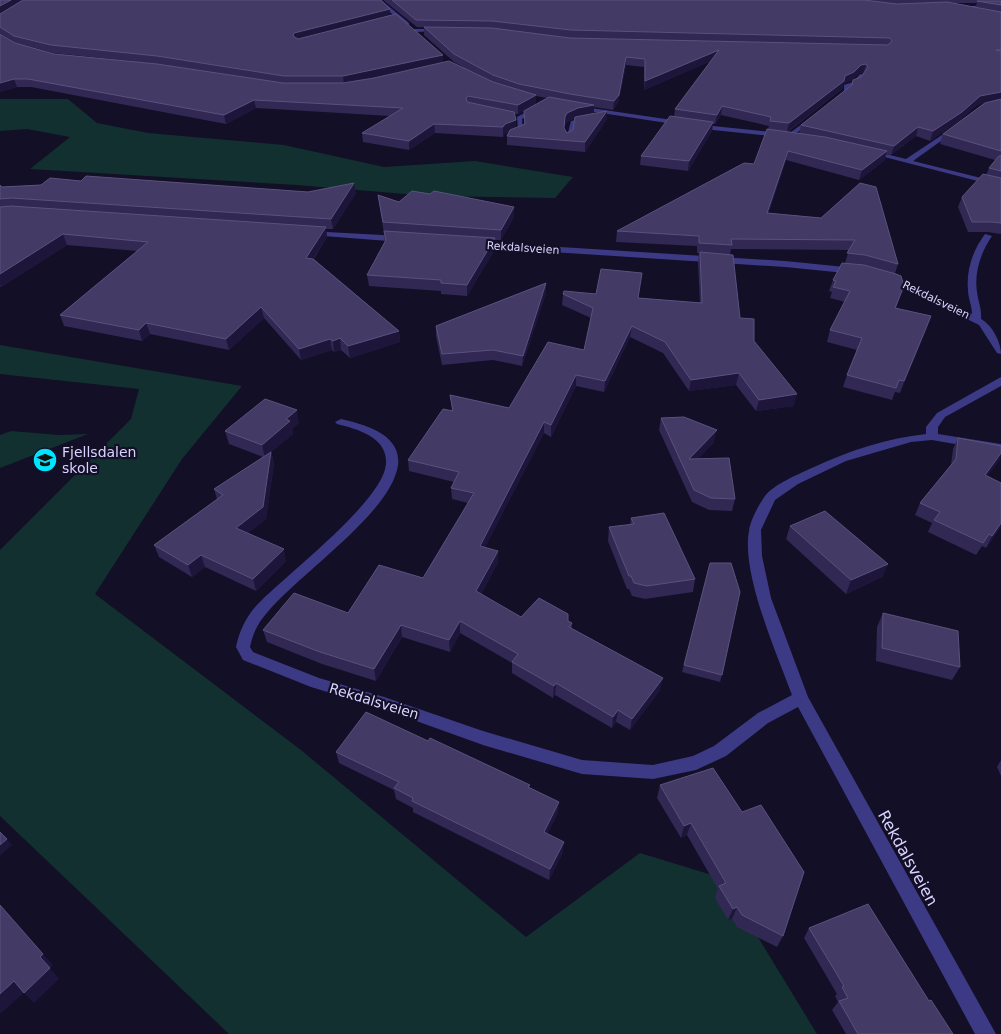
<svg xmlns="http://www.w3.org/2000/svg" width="1001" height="1034" viewBox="0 0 1001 1034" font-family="'DejaVu Sans',sans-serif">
  <rect width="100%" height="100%" fill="#130f26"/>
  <g fill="#12302f">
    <path d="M0 99H68L97 123 148 133 284 145 384 167 475 161 573 177 555 198 429 196 297 185 30 169 70 137 27 129 0 131Z"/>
    <path d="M0 345 242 386 182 459 95 594 301 750 526 937 640 853 722 878 817 1034H229L0 816V550L131 419 139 389 0 374Z"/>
    <path d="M11 431 59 435 88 434 0 468V435Z"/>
  </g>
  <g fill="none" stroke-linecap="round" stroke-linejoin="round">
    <g fill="#3d3a85" fill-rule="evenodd">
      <path d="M376 0H381L409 23V25H405Z"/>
      <path d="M414 29H440L443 31 412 32Z"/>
      <path d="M860 74 865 75 857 84 849 87V92L838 101H834V99L844 91V85L853 82Z"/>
      <path d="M537 106 542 107 522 119 523 132 519 135 508 136V134L518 130 517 117Z"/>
      <path d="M577 106 713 126 780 133 783 135 780 137 713 130 575 109V107Z"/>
      <path d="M813 116 818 117 791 137H787V135Z"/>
      <path d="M591 117 594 119 593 120 576 123 571 139 566 140 571 121Z"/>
      <path d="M954 127 959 128 913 161 1001 183V187L865 152 869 150 906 159Z"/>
      <path d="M308 231 401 236 405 239 401 242 311 235 307 233Z"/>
      <path d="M985 234 992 236C981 252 974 272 977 292 978 301 982 309 981 319 992 325 1001 342 1001 354L997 353 979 325 885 278 889 275 892 276 942 298 972 314C972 306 968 298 968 290 966 270 973 250 985 234Z"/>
      <path d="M478 242 785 261 855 268 859 271 855 274 785 267 475 247 474 245Z"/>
      <path d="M1001 377V386L945 417 938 427V434L1001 444V452L932 440 911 442 846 461 798 484 775 500 761 530 762 556 771 598 808 697 996 1034H975L798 707 768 723 726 756 696 770 653 779 582 774 483 745 383 709 311 687 243 660 236 647C239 632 246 617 256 606 284 576 383 502 386 464 388 437 357 429 337 424L335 422 341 419C363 424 402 434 398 465 391 515 293 577 262 619 256 627 252 637 250 647L253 652 319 678 384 697 483 731 582 760 653 765 693 756 714 746 758 713 792 695C777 654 741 573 749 531 750 521 759 504 765 496 774 484 799 474 814 467 848 451 888 438 926 434V427L937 413Z"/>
    </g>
    <path fill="#6f6bff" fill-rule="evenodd" d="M1001 4V6L955 9 953 8Z"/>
  </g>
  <g fill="#312854" fill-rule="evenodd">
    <path d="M0 0 390 9V15L443 55V62L463 67 454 62 424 35V27L492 28 417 27 383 0H1001V234L988 232H968L958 207 962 197 986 175 989 168 995 160 940 144 943 134 984 103 977 105 959 121 930 141 916 136 891 155 886 154 884 161 859 180 786 160 768 214 821 218 898 264 895 273 900 297 896 308 927 328 900 393 895 392 892 400 843 387 847 375 857 350 827 342 830 330 845 302 830 298 832 292 829 291 833 280 845 263 849 250 731 249 730 255 740 318 754 341 794 406 756 411 736 385 689 391 663 353 630 337 604 392 576 386 551 437 544 433 485 547 498 562 481 594 521 617 568 621 572 623V629L660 690 630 730 616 722 612 728 555 695 553 698 512 673V663L460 633 450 652 402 637 376 681 322 664 267 642 263 630 348 613 423 578 468 503 452 499 451 488 454 482 409 471 408 460 452 411 450 395 509 408 584 350 591 318 562 305 563 294 638 298 700 303 698 263 699 253H697V246L616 242 617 231 754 164 769 126 721 115 715 124H713L712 131 688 171 640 165 641 156 674 116 675 109 711 61 644 90V67L626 65 618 103 613 110 594 107V114L607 111V119L585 152 507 145V136L509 132 505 133 503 137 435 133 409 150 363 142 362 133 390 116 256 108 226 124 31 87H17L0 92V34L16 43 0 33ZM954 3H977L975 7ZM21 44 53 53 131 61 54 54ZM406 71 374 78 364 80ZM864 72 861 77 853 80 852 86 801 125 799 133 788 132 842 89 843 84 852 80 859 73ZM536 96 547 98 524 111V124L516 128 515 114H518L536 104ZM575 118 573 130 567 133 564 129V126L567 122Z"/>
    <path d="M81 181 308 192 356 193 333 229H326L327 237 314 259 399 331 400 342 350 358 341 350 334 352 332 350 301 360 264 318 229 350 150 334 142 341 64 326 60 315 137 251 67 245 1 287 0 286V185L2 187 41 185Z"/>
    <path d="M378 195 399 202 514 217 501 240H495V249L467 296 441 294V291L369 286 367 275 385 241Z"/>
    <path d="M546 283V293L522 366 493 360 442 365 436 336V326Z"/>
    <path d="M661 418 714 442 698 459 735 499 732 511 709 510 692 502 659 430Z"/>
    <path d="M299 423 292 429 293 434 271 452 274 463 266 519 248 533 286 561 256 591 205 567 192 577 159 557 154 545 217 499 214 489 263 457 229 444 225 431Z"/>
    <path d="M958 438 1000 459 987 476 1001 483V526L986 548 982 546 976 555 928 532 932 523 915 515 920 503 951 465 953 449Z"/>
    <path d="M631 518 695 579 693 592 645 599 632 596 629 589H627L608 541 609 527 630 525Z"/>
    <path d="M790 526 888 564 882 577 846 594 786 539Z"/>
    <path d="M710 563 722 675 720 682 682 672Z"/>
    <path d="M883 613 960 667 952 680 876 661 877 627Z"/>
    <path d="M336 752 530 788 558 813 547 834 563 852 549 880 413 812V808L396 799 394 790 339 763Z"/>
    <path d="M1001 760V776L997 767Z"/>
    <path d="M660 785 783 936 777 947 737 927 732 919 728 920 715 898 718 889 687 835 681 838 657 798Z"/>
    <path d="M809 928 929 1001 953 1034H846L832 1010 838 1002 835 996 837 994 804 938Z"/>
  </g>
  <g fill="#1d163a">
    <path d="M11 0H26L0 15V6Z"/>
    <path d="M390 9V16L294 43 293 36 294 33Z"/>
    <path d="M719 50 718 58 644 90 645 81Z"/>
    <path d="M443 55V63L344 84 343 76Z"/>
    <path d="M626 57V65L618 103 613 110 614 101Z"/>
    <path d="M866 64 864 72 859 73 852 80 843 84 842 89 787 132 789 123 845 76 861 65Z"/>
    <path d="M14 79 17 87 0 92V83Z"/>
    <path d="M1001 92V100L977 105 959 121 930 141 933 131 980 96Z"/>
    <path d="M536 95V104L518 114V105Z"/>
    <path d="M254 100 256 108 226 124 224 115Z"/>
    <path d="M594 105V114L578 116 567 122 564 126 565 117 567 113 578 108Z"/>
    <path d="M722 106 721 115 715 124 717 115Z"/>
    <path d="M607 111V119L585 152V142Z"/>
    <path d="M516 120V129L505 133 503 137V127L505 124Z"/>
    <path d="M713 122 712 131 688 171 689 161Z"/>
    <path d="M434 124 435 133 409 150V141Z"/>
    <path d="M918 127 916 136 891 155 894 146Z"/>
    <path d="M788 151 786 160 764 224 767 213Z"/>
    <path d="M887 151 884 161 859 180 862 170Z"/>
    <path d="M354 183 356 193 333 229 331 219Z"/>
    <path d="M514 207V217L501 240V230Z"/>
    <path d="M326 227 327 237 307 269 306 258Z"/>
    <path d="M63 234 67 245 1 287 0 284V274Z"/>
    <path d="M495 238V249L467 296V285Z"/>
    <path d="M546 283V293L522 366 523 356Z"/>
    <path d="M261 307 264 318 229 350 226 339Z"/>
    <path d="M931 316 927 328 900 393 904 381Z"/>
    <path d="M146 323 150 334 142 341 139 330Z"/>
    <path d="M632 326 630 337 604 392 605 381Z"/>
    <path d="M399 331 400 342 350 358 348 346Z"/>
    <path d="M340 338 341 350 334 352 333 341Z"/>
    <path d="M330 339 332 350 301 360 299 349Z"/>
    <path d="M739 373 736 385 689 391 691 380Z"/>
    <path d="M576 375V386L551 437V425Z"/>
    <path d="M797 394 794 406 756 411 759 400Z"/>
    <path d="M297 410 299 423 292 429 293 434 271 452 274 463 266 519 239 540 236 528 265 458 262 445 286 419Z"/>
    <path d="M544 422V433L480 558V546Z"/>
    <path d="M717 430 714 442 687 471 689 459Z"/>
    <path d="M1001 453V456L1000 459 979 487 985 475Z"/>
    <path d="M1001 523V526L986 548 992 536Z"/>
    <path d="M284 549 286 561 256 591 253 579Z"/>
    <path d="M498 551V562L476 603V591Z"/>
    <path d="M201 555 205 567 192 577 188 565Z"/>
    <path d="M888 564 882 577 846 594 851 580Z"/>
    <path d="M460 621V633L450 652 449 640Z"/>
    <path d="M401 625 402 637 376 681 374 669Z"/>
    <path d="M663 678 660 690 630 730 632 719Z"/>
    <path d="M556 683 555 695 553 698 554 686Z"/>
    <path d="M618 710 616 722 612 728 613 717Z"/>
    <path d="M559 802 558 813 543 843 544 832Z"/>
    <path d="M691 823 687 835 681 838 684 826Z"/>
    <path d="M7 839 12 845 0 856V845Z"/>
    <path d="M564 842 563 852 549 880 550 869Z"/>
    <path d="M737 907 732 919 728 920 733 909Z"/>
    <path d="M43 954 53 965 50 968 40 957Z"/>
    <path d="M50 968 59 979 34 1003 24 993Z"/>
    <path d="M14 981 25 992 0 1014V994Z"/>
  </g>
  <g fill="#433a66" stroke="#5a527e">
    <path d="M0 0H11L0 6Z"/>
    <path d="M23 0H381L390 9 294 33 293 36 298 39 396 14 443 55 343 76H284L157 56 51 45 14 36 0 27V14Z"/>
    <path d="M392 0H864L897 4 947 2 1001 12V50H996L1001 51V92L980 96 962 112 933 131 918 127 894 146 801 125 852 85 853 80 861 77 868 67 866 64 861 65 854 72 845 76 844 81 789 123 770 121 771 117 722 106 717 115 675 109 719 50 645 81V59L626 57 619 95 614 101 570 94 519 84 493 75 454 54 424 27 492 28 570 38 888 45 892 41 890 38 571 30 492 21 416 20Z"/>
    <path d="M977 1H1001V5Z"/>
    <path d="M0 34 15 43 54 54 157 64 283 83H343L374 78 449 61 493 82 536 95 518 105 468 96 466 98 467 102 514 112 516 120 505 124 503 127 434 124 409 141 362 133 403 108 254 100 224 115 28 79H14L0 83Z"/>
    <path d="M549 97 594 105 578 108 567 113 565 117 564 128 567 133 573 130 575 117 607 111 585 142 507 136 510 130 525 124 524 111Z"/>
    <path d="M1001 99V151L943 134 985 103Z"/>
    <path d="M670 116 713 122 689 161 641 156Z"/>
    <path d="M767 129 825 137 887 151 862 170 788 151 767 213 821 218 860 183 876 187 898 264 865 255 847 253 855 240 731 239 732 245 699 243V236L617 231 744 163 754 164Z"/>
    <path d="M1001 155V171L989 168 998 157Z"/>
    <path d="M983 174 1001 178V223L992 222H972L962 197Z"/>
    <path d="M86 176 308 192 354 183 331 219 11 198 0 199V185L2 187 41 185 50 178 81 181Z"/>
    <path d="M412 191 430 194 434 191 514 207 501 230 383 222 378 195 399 202Z"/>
    <path d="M11 206 326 227 306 258 313 259 399 331 348 346 340 338 333 341 330 339 299 349 261 307 226 339 146 323 139 330 60 315 148 242 63 234 0 274V207Z"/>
    <path d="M384 231 495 238 467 285 441 283V280L367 275 386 240Z"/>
    <path d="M700 252 733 255 740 318 754 319V341L797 394 759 400 739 373 691 380 665 342 632 326 605 381 576 375 551 425 544 422 480 546 498 551 476 591 521 617 539 598 568 614V621L572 623 569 627 663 678 632 719 618 710 613 717 556 683 554 686 512 662 518 654 460 621 449 640 401 625 374 669 320 652 263 630 294 593 348 613 379 565 423 578 474 493 451 488 459 472 408 460 443 409 453 411 450 395 509 408 548 342 584 350 593 308 563 294 564 291 596 294 601 269 642 273 638 298 702 303Z"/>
    <path d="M842 263 864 265 896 274 901 276 904 286 895 308 931 316 904 381 899 380 896 388 847 375 862 338 830 330 850 291 833 287 836 281 833 280Z"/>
    <path d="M546 283 523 356 493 350 442 354 436 326Z"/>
    <path d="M265 399 297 410 286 419 290 421 262 445 225 431Z"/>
    <path d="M684 417 717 430 689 459 729 458 735 499 711 498 694 490 661 418Z"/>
    <path d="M958 438 1001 446V453L985 475 1001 483V523L992 536 989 534 983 543 934 520 940 512 920 503 956 459Z"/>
    <path d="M271 452 263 507 236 528 284 549 253 579 201 555 188 565 154 545 223 495 214 489Z"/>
    <path d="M825 511 888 564 851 580 790 526Z"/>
    <path d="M664 513 695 579 647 586 634 583 631 576H629L609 527 634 524 631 518Z"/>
    <path d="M710 563H731L740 592 722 675 684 665Z"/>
    <path d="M883 613 958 631 960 667 882 648Z"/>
    <path d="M366 712 428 741 430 738 530 785 528 787 559 802 544 832 564 842 550 869 412 801 413 798 394 788 399 782 336 752Z"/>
    <path d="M713 768 742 812 761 805 804 872 783 936 742 915 737 907 733 909 719 886 726 883 691 823 684 826 660 785Z"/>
    <path d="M0 832 7 839 0 845Z"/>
    <path d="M868 904 929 1001 931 1000 953 1034H858L839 1001 848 998 842 987 844 986 809 928Z"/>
    <path d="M0 905 43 954 40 957 50 968 24 993 14 981 0 994Z"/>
  </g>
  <defs>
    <g id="school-disc" transform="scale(1.25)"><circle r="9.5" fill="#00e5ff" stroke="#130f26"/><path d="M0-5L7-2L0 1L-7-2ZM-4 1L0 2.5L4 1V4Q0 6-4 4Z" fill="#111"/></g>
  </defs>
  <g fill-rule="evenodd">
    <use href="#school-disc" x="45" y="460"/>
  </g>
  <g text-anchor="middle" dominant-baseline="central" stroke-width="4.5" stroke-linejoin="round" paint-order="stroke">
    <g font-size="11" fill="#d9d4ff" stroke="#130f26">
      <text transform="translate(523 248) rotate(4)">Rekdalsveien</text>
      <text transform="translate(936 300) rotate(26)">Rekdalsveien</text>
    </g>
    <g font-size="14" fill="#d9d4ff" stroke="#130f26" text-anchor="start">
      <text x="62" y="452">Fjellsdalen<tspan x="62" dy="16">skole</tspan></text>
    </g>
    <g font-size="14" fill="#d9d4ff" stroke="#130f26">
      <text transform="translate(374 701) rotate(17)">Rekdalsveien</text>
    </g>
    <g font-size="16" fill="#d9d4ff" stroke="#130f26">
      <text transform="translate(908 858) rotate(61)">Rekdalsveien</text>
    </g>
  </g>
</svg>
